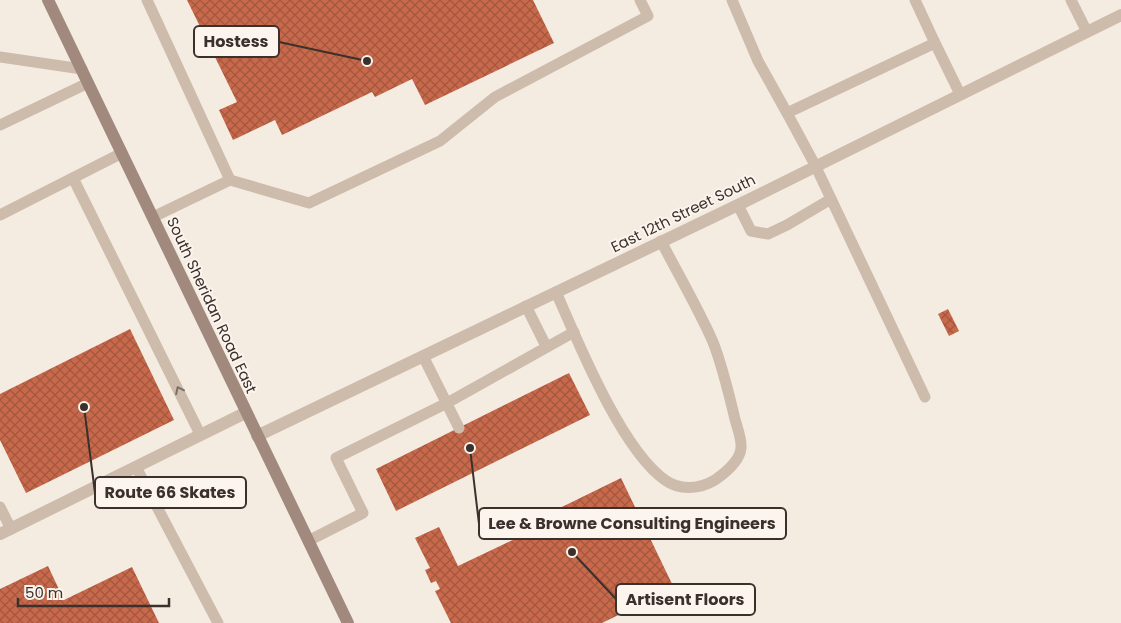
<svg xmlns="http://www.w3.org/2000/svg" width="1121" height="623" viewBox="0 0 1121 623" font-family="Poppins,sans-serif">
  <defs>
    <pattern id="building-cross-hatch" width="8" height="8" patternUnits="userSpaceOnUse" patternTransform="scale(1.25)"><rect width="8" height="8" fill="#c8694b"/><path d="M0 0l8 8M0 8l8-8" fill="none" stroke="#a4573f"/></pattern>
  </defs>
  <rect width="100%" height="100%" fill="#f4ebe1"/>
  <g fill="url(#building-cross-hatch)">
    <path d="M187 0H533L554 43 425 105 412 79 375 97 372 92 282 135 275 120 233 140 219 110 237 102Z"/>
    <path d="M948 309 959 331 949 336 938 314Z"/>
    <path d="M130 329 174 420 26 493 0 440V394Z"/>
    <path d="M569 373 590 415 396 511 376 469Z"/>
    <path d="M621 478 674 588 602 623H451L435 591 440 589 436 581 431 583 425 570 430 568 415 538 439 527 458 566 521 536 517 529Z"/>
    <path d="M48 566 64 600 132 567 159 623H0V589Z"/>
  </g>
  <g fill="none" stroke-linecap="round" stroke-linejoin="round">
    <g stroke="#cdbbac" stroke-width="11">
      <path d="M147 0 230 180"/>
      <path d="M732 0 758 61 787 113"/>
      <path d="M915 0 935 43"/>
      <path d="M1071 0 1087 32"/>
      <path d="M0 57 82 69"/>
      <path d="M0 125 88 83"/>
      <path d="M73 178 200 434"/>
      <path d="M738 205 751 231 768 234 787 225 831 199"/>
      <path d="M0 215 122 153"/>
      <path d="M153 217 230 180 309 203 440 141 495 97 648 16 640 0"/>
      <path d="M556 292C578 342 621 449 665 480 680 491 700 489 715 480 725 473 740 461 741 448 742 438 736 425 734 415 728 390 722 365 713 342 698 308 678 274 661 241"/>
      <path d="M526 306 546 346"/>
      <path d="M423 356 459 428"/>
      <path d="M925 397 815 165 787 113 935 43 960 94"/>
      <path d="M136 467 218 623"/>
      <path d="M0 507 11 529"/>
      <path d="M308 541 363 513 336 458 447 403 574 332"/>
    </g>
    <g stroke="#cdbbac" stroke-width="12">
      <path d="M257 436 738 205 1121 15"/>
      <path d="M0 534 245 413"/>
    </g>
    <path stroke="#a18a7d" stroke-width="12" d="M48 0 348 623"/>
  </g>
  <defs><path id="oneway-chevron" d="M-2-3.5L2.5 0L-2 3.5" fill="none" stroke-width="1.6" stroke-linecap="round" stroke-linejoin="round" transform="scale(1.25)"/></defs>
  <use stroke="#7d6f65" href="#oneway-chevron" transform="translate(179 390) rotate(-116)"/>
  <g text-anchor="middle" dominant-baseline="central" stroke-width="4" stroke-linejoin="round" paint-order="stroke">
    <g font-size="15" fill="#3b302b" stroke="#fbf5ee">
      <text transform="translate(683 213) rotate(-26)">East 12th Street South</text>
      <text transform="translate(212 305) rotate(65)">South Sheridan Road East</text>
    </g>
  </g>
  <path fill="none" stroke="#3b302b" stroke-width="2" d="M367 61L279 42M84 407L95 493M470 448L479 524M572 552L616 599"/>
  <g fill="#3b302b" stroke="#fbf5ee" stroke-width="2">
    <circle cx="367" cy="61" r="5"/>
    <circle cx="84" cy="407" r="5"/>
    <circle cx="470" cy="448" r="5"/>
    <circle cx="572" cy="552" r="5"/>
  </g>
  <g fill="#fbf5ee" stroke="#3b302b" stroke-width="2">
    <rect x="194" y="26" width="85" height="31" rx="5"/>
    <rect x="95" y="477" width="151" height="31" rx="5"/>
    <rect x="479" y="508" width="307" height="31" rx="5"/>
    <rect x="616" y="584" width="139" height="31" rx="5"/>
  </g>
  <g font-size="16" text-anchor="middle" font-weight="bold" fill="#3b302b">
    <text x="236" y="47">Hostess</text>
    <text x="170" y="498">Route 66 Skates</text>
    <text x="632" y="529">Lee &amp; Browne Consulting Engineers</text>
    <text x="685" y="605">Artisent Floors</text>
  </g>
  <path d="M18 598v8h151v-8" fill="none" stroke="#3b302b" stroke-width="2.5"/>
  <text x="25" y="598" font-size="15" fill="#3b302b" stroke="#fbf5ee" stroke-width="4" paint-order="stroke">50 m</text>
</svg>
